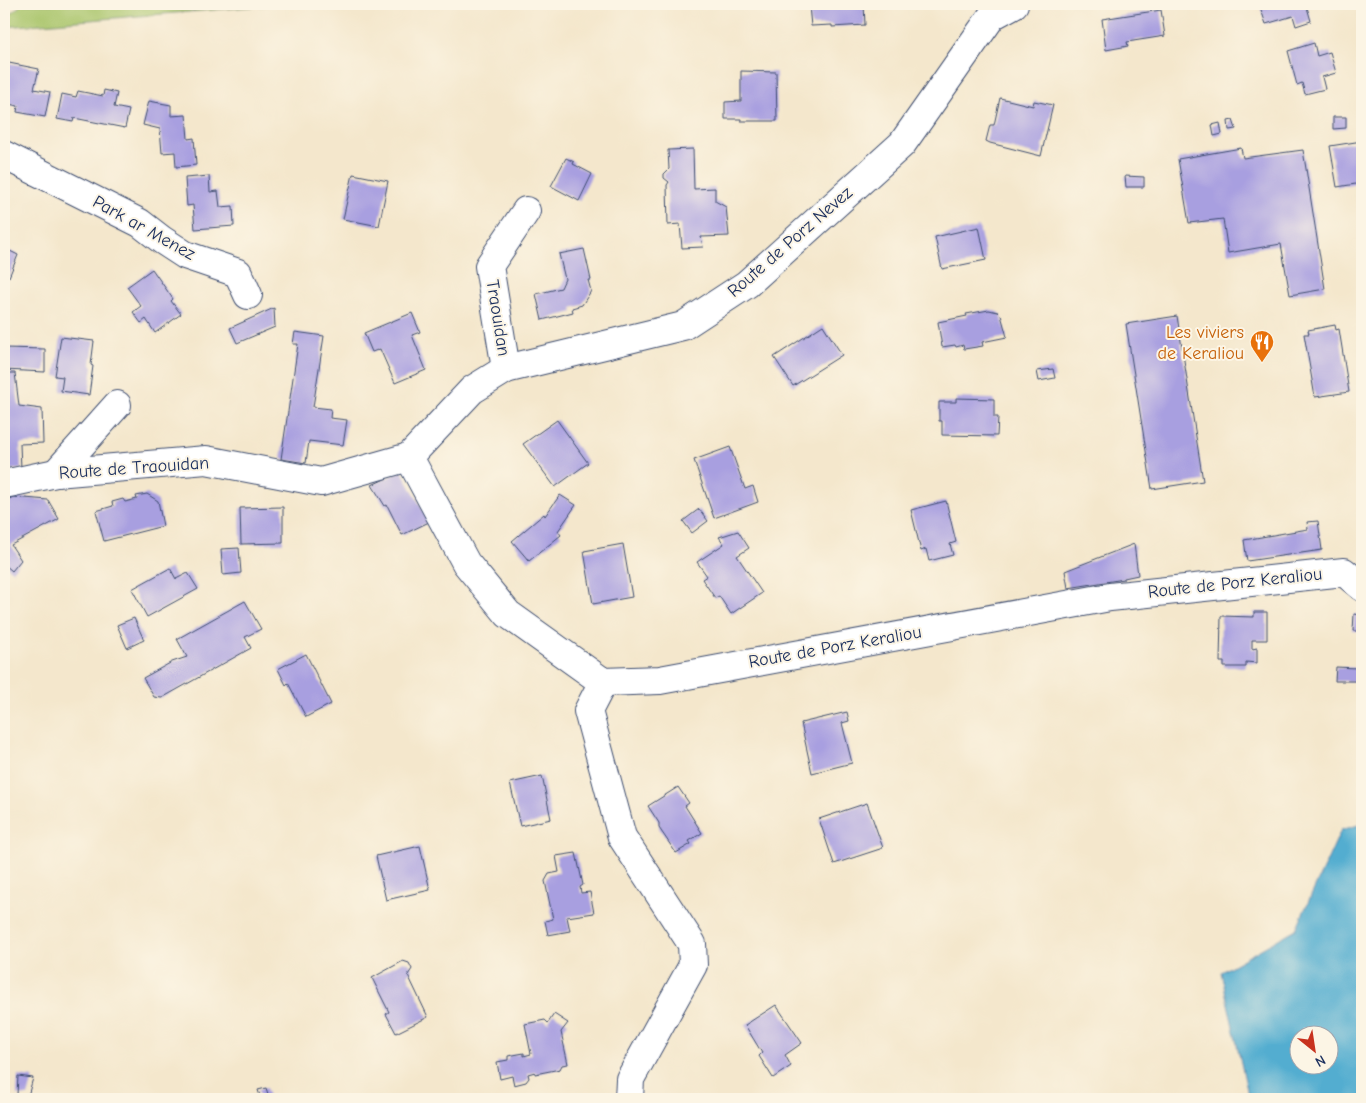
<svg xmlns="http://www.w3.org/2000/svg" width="1366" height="1103" viewBox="0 0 1366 1103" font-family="'Comic Neue',sans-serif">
  <rect width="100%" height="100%" fill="#fcf5e5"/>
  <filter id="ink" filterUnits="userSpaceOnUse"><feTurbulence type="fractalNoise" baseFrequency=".02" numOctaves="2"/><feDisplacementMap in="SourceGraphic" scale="10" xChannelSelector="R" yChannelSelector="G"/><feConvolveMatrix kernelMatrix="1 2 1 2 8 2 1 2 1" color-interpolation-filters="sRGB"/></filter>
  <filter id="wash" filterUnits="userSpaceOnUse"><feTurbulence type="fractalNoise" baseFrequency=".0096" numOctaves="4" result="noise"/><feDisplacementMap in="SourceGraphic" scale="20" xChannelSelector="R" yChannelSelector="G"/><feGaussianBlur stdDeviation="1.12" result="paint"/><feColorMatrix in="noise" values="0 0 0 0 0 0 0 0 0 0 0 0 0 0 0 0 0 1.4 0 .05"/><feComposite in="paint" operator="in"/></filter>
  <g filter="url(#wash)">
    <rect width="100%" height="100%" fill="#f4e7cc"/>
    <path fill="#a9c56b" stroke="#627a64" d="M22 4H286L4 27V20Z"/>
    <path fill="#52add0" stroke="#366e97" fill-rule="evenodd" d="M1362 824V1099H1249L1221 972 1296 929 1341 830ZM1298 1036H1328V1066H1298Z"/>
    <g id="blocks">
      <g fill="#a89fe0">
        <path d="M831 4H864L865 25 832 27V25L811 26 809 6Z"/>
        <path d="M1259 4H1306L1311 21 1296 26 1293 16 1266 24Z"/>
        <path d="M1161 10 1165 36 1127 42 1128 46 1106 50 1102 19Z"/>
        <path d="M1314 43 1317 56 1330 52 1336 73 1322 77 1325 89 1305 94 1302 83 1297 85 1288 51Z"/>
        <path d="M4 62 39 69 34 89 50 92 45 117 17 112 18 106 4 103Z"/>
        <path d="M741 71 776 72 777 121H741V119H725V102L741 101Z"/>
        <path d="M104 90 117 93 114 107 129 110 125 128 74 118 73 122 57 119 62 94 76 97 78 91 103 96Z"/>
        <path d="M1000 98 1033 106 1034 101 1053 105 1041 156 990 143 986 141 990 125H994Z"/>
        <path d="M149 101 171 105V116L186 115 188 139 194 138 196 165 176 167 175 152 162 153 160 129 143 125Z"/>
        <path d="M1333 117H1346V128L1333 129Z"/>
        <path d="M1233 120 1236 129 1229 130 1228 121Z"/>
        <path d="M1220 123 1222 134 1214 136 1212 125Z"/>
        <path d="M1362 141V183L1337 187 1330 146Z"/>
        <path d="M1241 148 1243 158 1303 150 1325 289 1290 295 1281 244 1228 253 1223 219 1189 223 1178 159Z"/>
        <path d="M693 149 694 189 715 188V201L726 207 729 236 701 237 703 247 682 248 680 224 668 225 667 185 669 182 664 178V174L669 169 668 150Z"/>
        <path d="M566 158 574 162 573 164 592 174 579 201 551 186Z"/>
        <path d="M353 174 388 181 379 226 343 219Z"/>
        <path d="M209 176 210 192 218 191 220 207 233 206 234 226 195 229 193 205 187 206 185 178Z"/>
        <path d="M1125 176 1144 177V187H1126Z"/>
        <path d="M979 227 986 260 942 269 935 237Z"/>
        <path d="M4 248 18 255 9 277 4 274Z"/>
        <path d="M584 249 591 280H588L591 291 582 305 572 308 573 312 542 320 536 294 561 288 565 279 559 254Z"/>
        <path d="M152 269 173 299 171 301 181 314 155 333 146 319 141 323 133 312 141 306 127 287Z"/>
        <path d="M274 308 275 327 237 343 230 328Z"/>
        <path d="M989 310 998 312 1001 315 1007 337 982 342 983 346 964 349 963 345 956 347 955 345 942 347 938 322 967 316 966 314Z"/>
        <path d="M412 313 420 332 412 335 426 370 395 383 380 349 372 352 364 333Z"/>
        <path d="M1177 316 1203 481 1152 489 1126 324Z"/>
        <path d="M823 325 842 355 793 386 774 357Z"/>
        <path d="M1335 325 1336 330 1339 329 1349 392 1315 397 1304 334H1309L1308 330Z"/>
        <path d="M295 332 324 336 313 407 331 409 330 418 347 420 343 445 309 441 306 463 281 459 298 344H293Z"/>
        <path d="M61 337 94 341 91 365 93 366 89 395 61 391 63 377 55 376Z"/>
        <path d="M4 348 45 349V372L4 370Z"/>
        <path d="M1053 369 1055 378 1039 381 1037 371Z"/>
        <path d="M4 373H15L19 406 42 409 43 443 20 444 21 469 4 470Z"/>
        <path d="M956 398 994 399V417H998L997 436 942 435V421H939V402H956Z"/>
        <path d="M557 420 588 463 555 487 523 444Z"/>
        <path d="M730 447 745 489 753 486 758 502 714 518 694 460Z"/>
        <path d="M402 471 429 522 402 535 387 505 385 506 372 485Z"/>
        <path d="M147 494 158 501 163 526 104 541 96 511 113 506 112 502 123 499 125 502 137 499 136 496Z"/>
        <path d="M560 495 576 505 558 531 561 535 529 561 512 541 544 514 545 516Z"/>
        <path d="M13 497 48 500 59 519 11 545 21 560 12 571 4 564V502Z"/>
        <path d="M946 501 956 542 950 544 953 555 929 561 926 549 921 551 911 510Z"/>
        <path d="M283 507V543L241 544 240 508Z"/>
        <path d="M699 509 708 521 692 533 683 521Z"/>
        <path d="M1318 521 1322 550 1247 561 1244 540 1308 529 1307 522Z"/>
        <path d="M738 531 749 548 737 556 762 593 731 614 719 596 715 598 702 579 707 576 697 562 724 544 719 537Z"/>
        <path d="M623 544 632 597 593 604 584 551Z"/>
        <path d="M1134 544 1138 575 1124 578V579L1068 588 1065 571Z"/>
        <path d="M239 548 241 573 223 575 221 549Z"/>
        <path d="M170 568 176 579 188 573 198 589 147 617 132 589Z"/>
        <path d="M245 601 261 629 245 637 251 648 162 698 154 697 143 678 172 662 187 657 177 639Z"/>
        <path d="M1254 612H1267V640H1252V649L1257 648V663L1246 662V667H1224V662H1220L1221 616 1254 617Z"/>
        <path d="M1354 614 1362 615V631H1353Z"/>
        <path d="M134 618 144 640 127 648 117 625Z"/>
        <path d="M306 654 331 704 306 717 288 683 286 685 278 669Z"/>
        <path d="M1336 667 1357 668V681H1335Z"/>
        <path d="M847 712 849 721 842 723 852 763 812 773 801 723Z"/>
        <path d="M542 776 551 819 520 826 510 783Z"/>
        <path d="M678 787 689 803 685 806 702 833 689 841 691 844 676 853 659 828V823L648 806Z"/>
        <path d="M867 803 883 848 834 864 819 819Z"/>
        <path d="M420 846 430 890 386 900 376 856Z"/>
        <path d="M576 853 583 885 580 887 581 893 590 892 594 913 567 917 570 931 548 935 545 921 553 919 545 881 549 874 559 872 556 856Z"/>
        <path d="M403 961 409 963 412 969 408 975 428 1017 396 1033 386 1014 389 1012 372 978Z"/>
        <path d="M776 1005 802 1043 785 1055 791 1066 773 1078 759 1056 762 1053 745 1025Z"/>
        <path d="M554 1014 568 1023 561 1032 568 1064 562 1065 560 1069 535 1074V1072L528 1074 529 1078 526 1082 514 1085 512 1076 500 1079 497 1062 508 1060V1056L524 1053V1056L531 1054 525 1024 545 1020 548 1023Z"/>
        <path d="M18 1076 33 1078 28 1096 17 1095Z"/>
        <path d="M266 1088 269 1097 261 1099 258 1090Z"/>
      </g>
    </g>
  </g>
  <g filter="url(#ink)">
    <use href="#blocks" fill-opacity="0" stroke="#3c4b6e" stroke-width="1"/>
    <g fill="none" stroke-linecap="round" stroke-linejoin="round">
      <g stroke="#3c4b6e" stroke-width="30">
        <g id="street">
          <path d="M1014 4 992 16 902 144 747 284 683 326 506 369 472 390 409 457 466 563 508 614 603 682 660 680 1110 597 1344 572 1362 587"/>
          <path d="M4 155 140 223 162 240 185 255 238 273 248 295"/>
          <path d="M506 369 489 266 526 211"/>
          <path d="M56 473 117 405"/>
          <path d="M603 682 588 711 622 837 692 944 693 965 630 1079 629 1099"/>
        </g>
      </g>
      <g stroke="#3c4b6e" stroke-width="30">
        <path id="secondary" d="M4 482 9 483 56 473 206 460 321 482 409 457"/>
      </g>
      <use href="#street" stroke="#fff" stroke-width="28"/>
      <use href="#secondary" stroke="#fff" stroke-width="28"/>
    </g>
  </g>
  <defs>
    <g id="restaurant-pin" transform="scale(1.25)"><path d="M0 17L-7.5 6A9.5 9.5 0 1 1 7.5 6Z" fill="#e8710a" stroke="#fcf5e5"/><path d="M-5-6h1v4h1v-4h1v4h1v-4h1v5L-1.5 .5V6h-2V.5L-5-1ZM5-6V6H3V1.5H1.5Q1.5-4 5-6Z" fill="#fff"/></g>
  </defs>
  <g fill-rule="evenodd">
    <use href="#restaurant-pin" x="1262" y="342"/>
  </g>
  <g text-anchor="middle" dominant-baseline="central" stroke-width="4" stroke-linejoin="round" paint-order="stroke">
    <g font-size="18" fill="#1b2f5e" stroke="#fcf5e5">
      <text transform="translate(144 228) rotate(29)">Park ar Menez</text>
      <text transform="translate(790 242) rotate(-41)">Route de Porz Nevez</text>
      <text transform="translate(498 318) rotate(81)">Traouidan</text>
      <text transform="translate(134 468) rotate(-4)">Route de Traouidan</text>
      <text transform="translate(1235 583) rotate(-6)">Route de Porz Keraliou</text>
      <text transform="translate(835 647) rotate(-10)">Route de Porz Keraliou</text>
    </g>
    <g font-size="18" fill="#c56008" stroke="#fcf5e5" text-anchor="end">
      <text x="1244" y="332">Les viviers<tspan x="1244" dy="21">de Keraliou</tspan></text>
    </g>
  </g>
  <rect width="1366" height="1103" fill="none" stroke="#fcf5e5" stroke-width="20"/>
  <g transform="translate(1314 1050) rotate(150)"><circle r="24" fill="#fcf5e5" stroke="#a2a6af"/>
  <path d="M0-4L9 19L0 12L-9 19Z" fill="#c8321e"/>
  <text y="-8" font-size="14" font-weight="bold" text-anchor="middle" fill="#1b2f5e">N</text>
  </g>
</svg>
